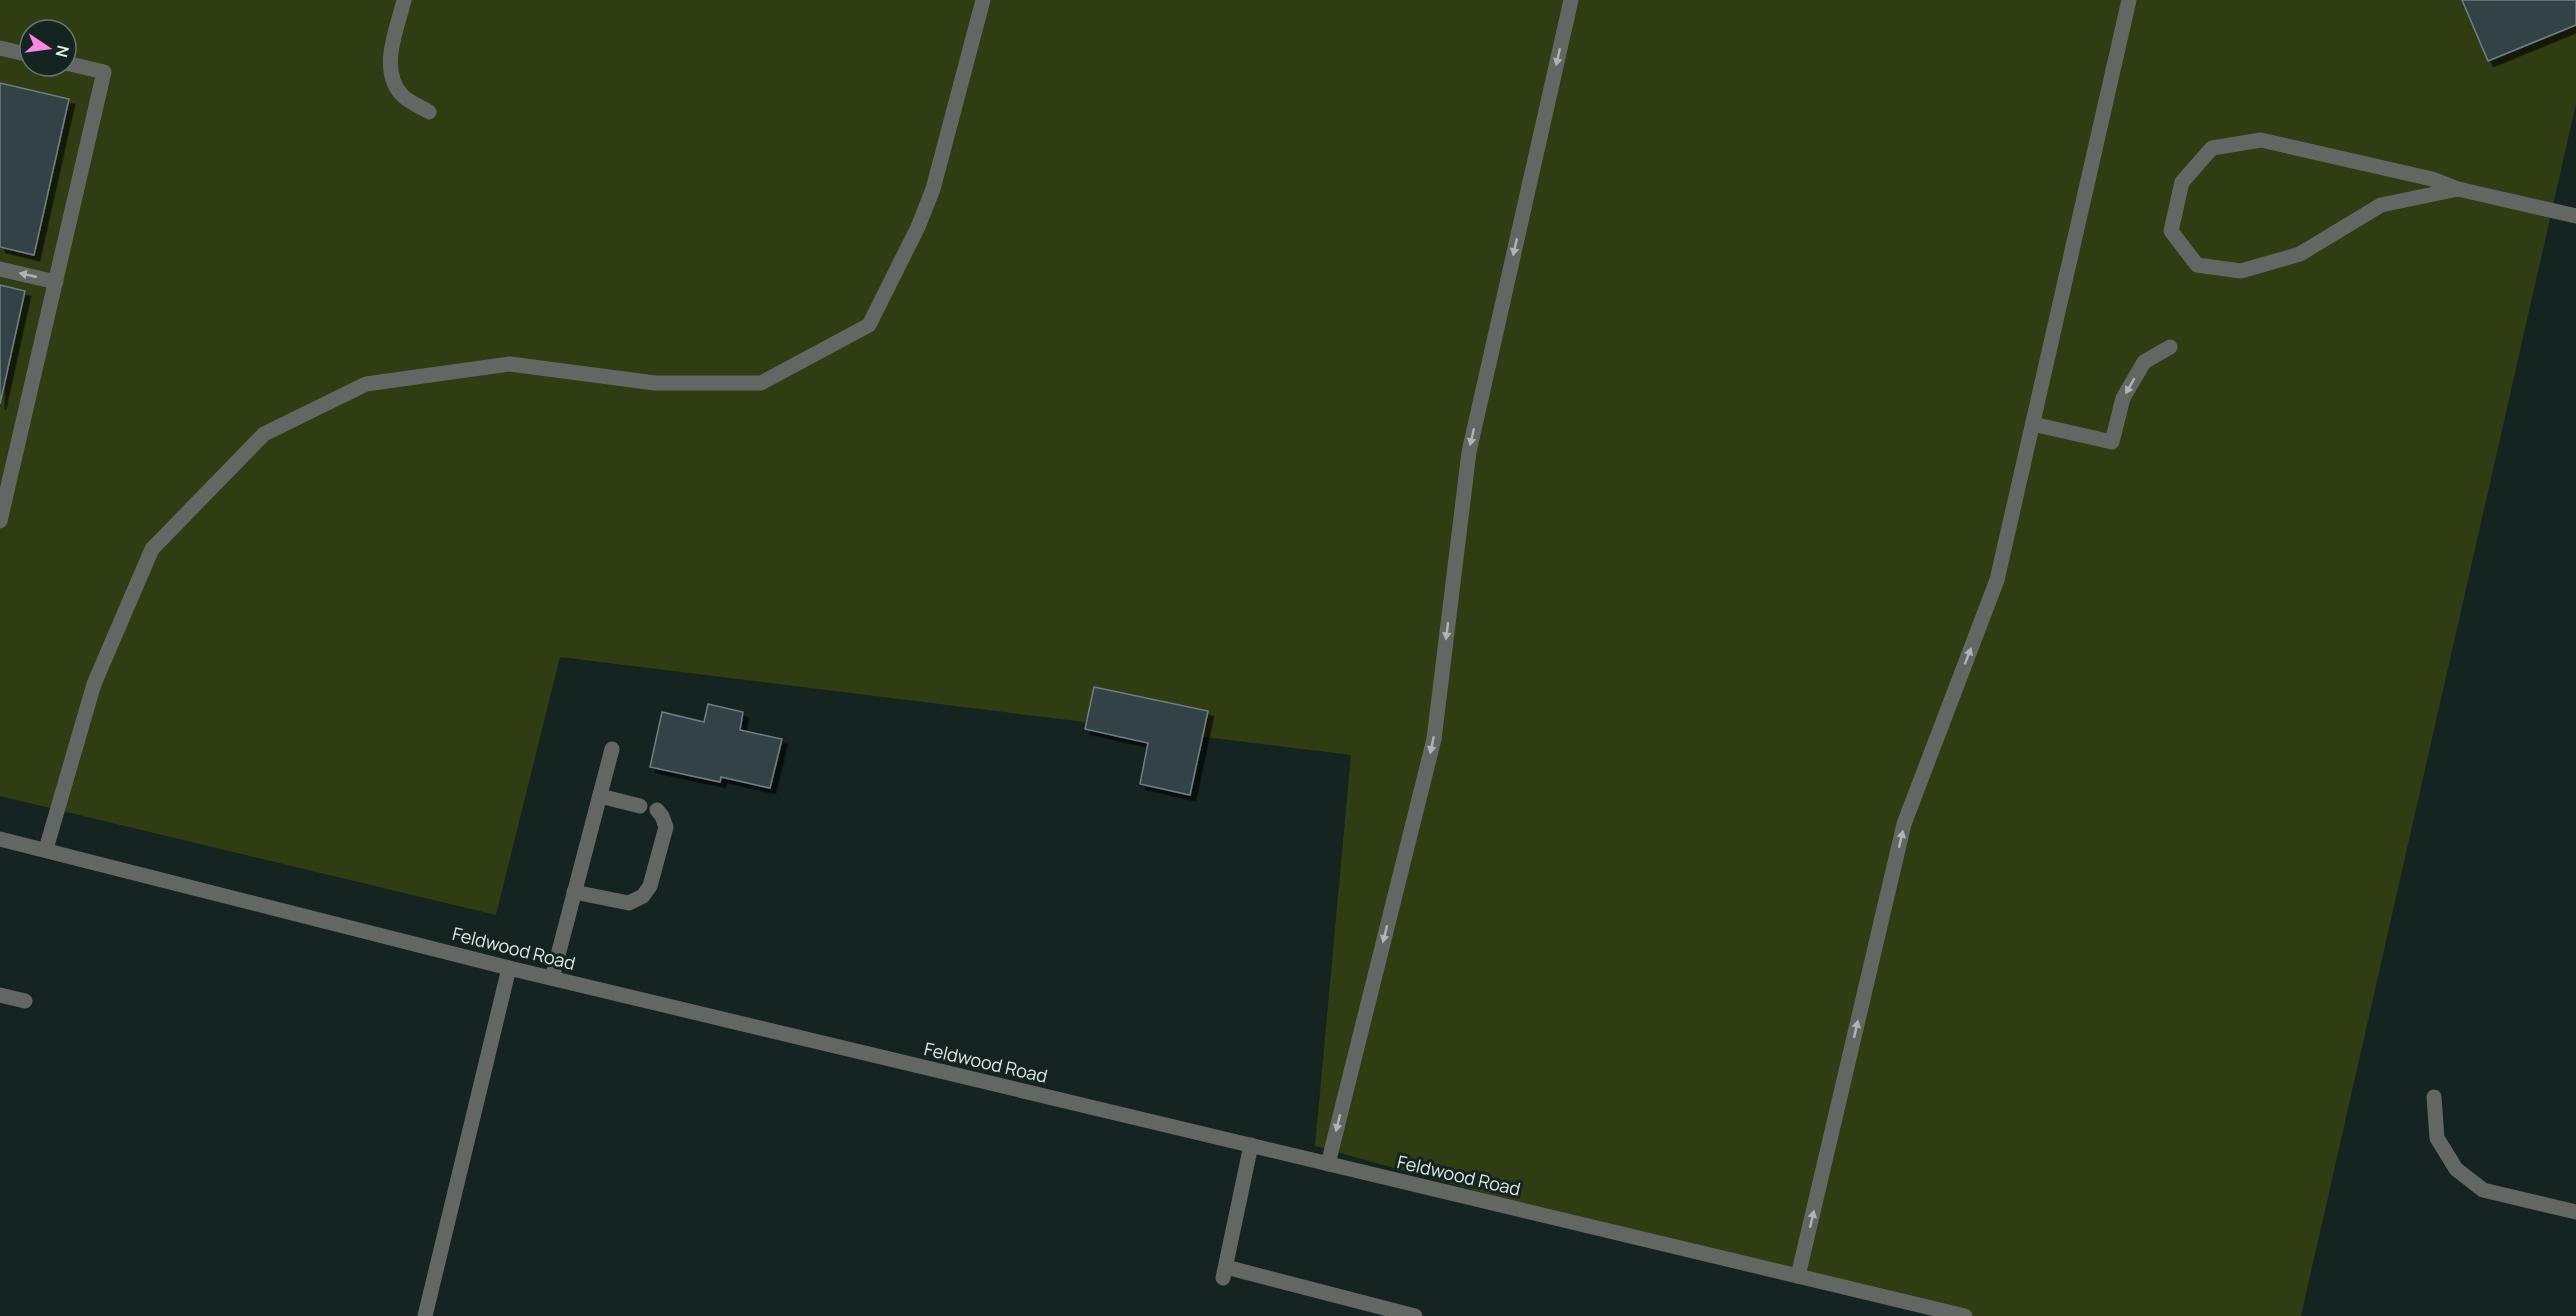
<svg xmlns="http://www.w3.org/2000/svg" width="2576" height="1316" viewBox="0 0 2576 1316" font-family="Manrope,sans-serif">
  <defs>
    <filter id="shadow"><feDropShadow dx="5.5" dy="5.5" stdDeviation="0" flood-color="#0009"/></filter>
  </defs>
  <rect width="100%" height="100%" fill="#152421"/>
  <path fill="#303c12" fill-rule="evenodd" d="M0 0H2576V104L2301 1316H1945L1839 1292 1315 1146 1351 755 560 657 496 915 0 796ZM30 30H66V66H30Z"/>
  <g fill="#334246" stroke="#6e7f83" stroke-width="1.5" filter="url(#shadow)">
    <path d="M2462 0H2576V25L2488 61Z"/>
    <path d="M0 83 69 99 34 255 0 247Z"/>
    <path d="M0 285 25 291 0 404Z"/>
    <path d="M1094 687 1208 711 1190 795 1140 784 1148 743 1085 729Z"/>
    <path d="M708 704 743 712 740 730 782 739 770 788 721 777 720 782 650 767 662 712 704 722Z"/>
  </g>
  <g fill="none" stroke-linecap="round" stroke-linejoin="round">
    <g stroke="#626763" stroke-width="15">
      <path d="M404 0C397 30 379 68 401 94 408 102 421 107 429 112"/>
      <path d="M0 48 30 55"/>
      <path d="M2261 140 2432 179 2458 189 2381 205 2300 254 2241 271 2197 265 2171 231 2182 182 2212 148Z"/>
      <path d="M2458 189 2576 216"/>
      <path d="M0 269 56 282"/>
      <path d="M2033 424 2112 442 2123 398 2144 362 2170 347"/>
      <path d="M0 521 104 72 66 63"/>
      <path d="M600 796 640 806"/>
      <path d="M0 839 509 968 1965 1316"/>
      <path d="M46 849 94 684 152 549 264 434 366 384 510 364 655 383H761L869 325 918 227 933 189 983 0"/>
      <path d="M574 892 629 903 643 896 650 886 666 827 662 816 657 810"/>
      <path d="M552 978 612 749"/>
      <path d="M0 995 25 1001"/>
      <path d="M2434 1097 2437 1138 2456 1169 2483 1190 2576 1212"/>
      <path d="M1328 1164 1434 739 1469 452 1571 0"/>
      <path d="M1226 1267 1415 1316"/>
      <path d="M1798 1276 1904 824 1997 580 2129 0"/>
      <path d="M1223 1278 1251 1145"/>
      <path d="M425 1316 509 968"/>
    </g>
  </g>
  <defs><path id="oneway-solid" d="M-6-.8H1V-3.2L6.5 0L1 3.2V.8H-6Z" transform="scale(1.5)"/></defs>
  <g fill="#aeb6b3">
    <use href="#oneway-solid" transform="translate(1558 57) rotate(103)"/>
    <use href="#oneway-solid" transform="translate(1515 247) rotate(103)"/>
    <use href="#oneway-solid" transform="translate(28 275) rotate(-167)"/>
    <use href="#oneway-solid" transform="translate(2130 386) rotate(120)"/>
    <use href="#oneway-solid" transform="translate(1472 437) rotate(103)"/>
    <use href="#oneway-solid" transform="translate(1447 631) rotate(97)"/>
    <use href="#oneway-solid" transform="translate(1968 656) rotate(-69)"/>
    <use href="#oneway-solid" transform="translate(1432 745) rotate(102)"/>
    <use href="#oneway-solid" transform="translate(1901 839) rotate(-77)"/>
    <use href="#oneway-solid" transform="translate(1385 934) rotate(104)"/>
    <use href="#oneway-solid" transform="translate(1856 1029) rotate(-77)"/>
    <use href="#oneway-solid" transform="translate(1338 1123) rotate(104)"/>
    <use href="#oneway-solid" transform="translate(1812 1219) rotate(-77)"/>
  </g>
  <g text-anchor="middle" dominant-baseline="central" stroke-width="6" stroke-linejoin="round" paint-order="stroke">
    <g font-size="18" fill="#e0eae8" stroke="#152421">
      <text transform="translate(514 948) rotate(14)">Feldwood Road</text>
      <text transform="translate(986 1062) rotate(13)">Feldwood Road</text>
      <text transform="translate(1459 1175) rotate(13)">Feldwood Road</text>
    </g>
  </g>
  <g transform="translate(48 48) rotate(103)"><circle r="28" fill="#152421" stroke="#667371" stroke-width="1.5"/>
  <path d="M0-4.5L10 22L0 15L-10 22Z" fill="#fa87e6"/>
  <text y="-9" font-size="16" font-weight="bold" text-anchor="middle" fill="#e0eae8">N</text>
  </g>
</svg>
